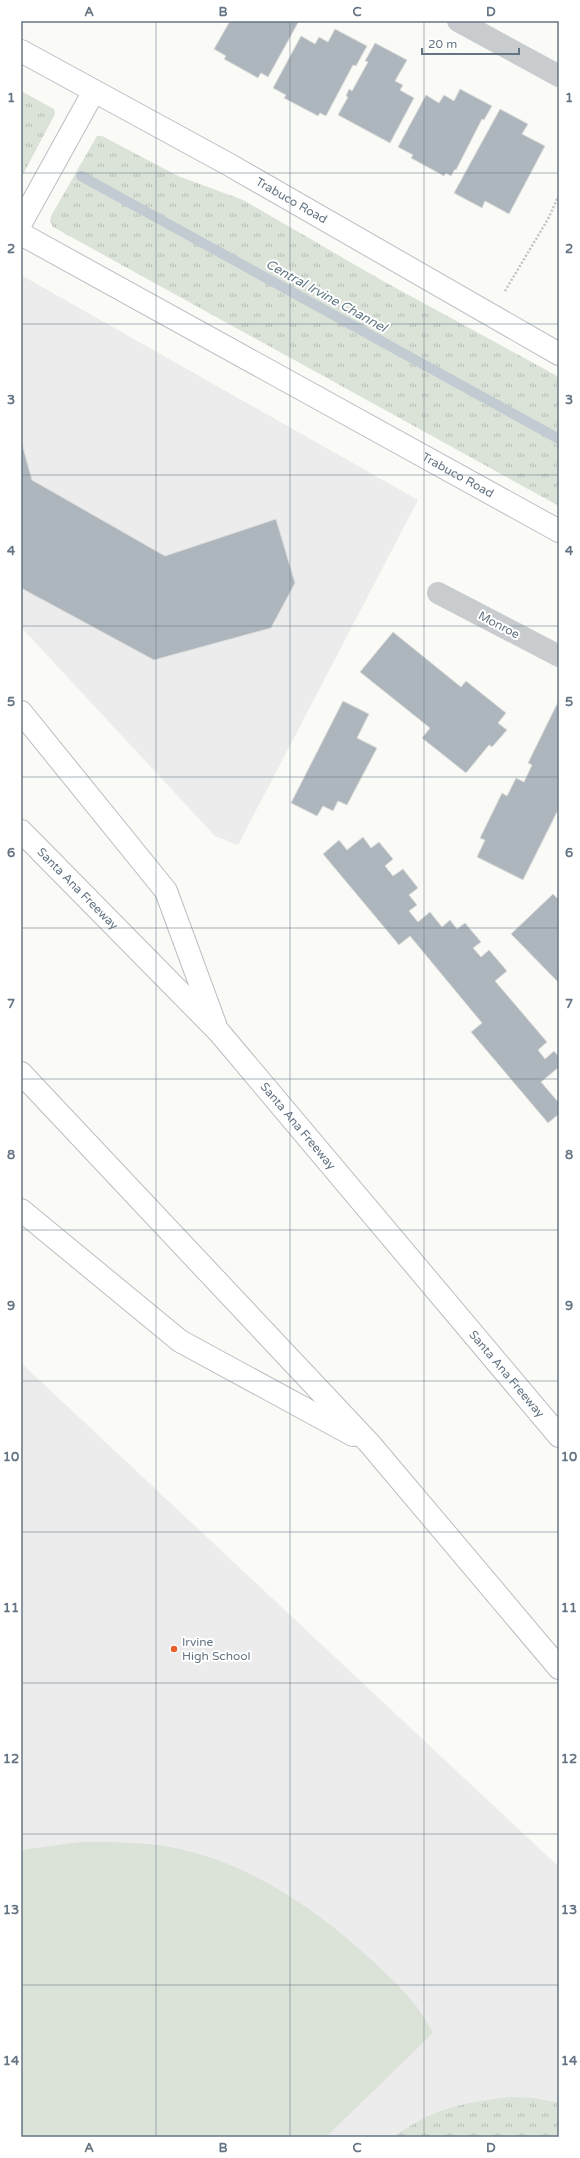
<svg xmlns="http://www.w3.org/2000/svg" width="580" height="2158" viewBox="0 0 580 2158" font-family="'Varela Round',sans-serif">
  <defs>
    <pattern id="grass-tufts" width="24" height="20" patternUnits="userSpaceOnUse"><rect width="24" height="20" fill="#dbe2d8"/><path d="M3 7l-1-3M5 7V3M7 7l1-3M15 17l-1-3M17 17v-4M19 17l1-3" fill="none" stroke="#b5bcb5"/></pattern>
  </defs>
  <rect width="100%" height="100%" fill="#fafaf7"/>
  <g fill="#ebeceb">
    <path d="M21 275 418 500 238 845 215 836 21 627Z"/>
    <path d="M21 1363 559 1867V2137H21Z"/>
  </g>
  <g fill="url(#grass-tufts)">
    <path d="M21 91 54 109 55 114 21 178Z"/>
    <path d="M97 136H102L178 176 243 200 383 281 559 377V506L53 227 50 222 51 216Z"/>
    <path d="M511 2097 534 2098 559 2103V2137H393C435 2108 461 2103 511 2097Z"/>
  </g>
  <path fill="#dbe2d8" d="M81 1842C113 1842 144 1842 175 1848 248 1863 312 1906 366 1955 392 1979 417 2001 433 2033L326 2137H21V1850Z"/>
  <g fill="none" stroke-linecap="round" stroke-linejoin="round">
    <path stroke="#c2cbd1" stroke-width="10" d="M81 176 559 439"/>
  </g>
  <g fill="#aeb6bd" stroke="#dcdcda">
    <path d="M230 21H299L268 77 261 73 258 78 224 59 226 56 214 49Z"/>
    <path d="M335 29 367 46 356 66 353 65 326 116 320 113 318 116 284 98 286 95 273 88 301 36 315 44 319 37 328 42Z"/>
    <path d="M375 43 407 60 395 81 403 85 400 90 414 98 390 143 338 115 348 97 346 96 349 89 352 91 368 62 365 61Z"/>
    <path d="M460 89 492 106 484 120 482 119 456 170 455 169 451 176 446 173 444 176 411 158 413 155 398 147 426 95 439 103 444 95 454 101Z"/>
    <path d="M500 109 528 124 522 134 545 146 509 214 485 201 482 208 454 193Z"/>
    <path d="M21 440 32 480 165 556 276 519 295 583 271 628 154 660 21 588Z"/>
    <path d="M393 632 461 687 466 681 506 713 498 723 507 730 492 747 489 745 466 773 422 738 430 728 360 672Z"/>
    <path d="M559 700V808L523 880 477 857 485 840 480 838 502 793 507 796 516 778 524 782 532 765 528 763Z"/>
    <path d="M343 701 369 714 357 738 377 748 347 805 338 801 333 811 323 806 317 816 291 803Z"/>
    <path d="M363 837 371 848 379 842 393 859 385 866 393 876 403 869 418 888 409 895 417 905 409 911 418 922 430 912 442 927 450 920 457 929 465 923 481 942 473 948 481 957 489 950 507 971 495 981 547 1042 538 1050 545 1059 554 1051 559 1057V1067L541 1082 559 1103V1114L548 1123 471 1032 482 1023 410 936 399 945 323 854 339 840 347 850Z"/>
    <path d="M553 894 559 900V983L511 934Z"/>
  </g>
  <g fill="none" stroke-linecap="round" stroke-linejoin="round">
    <g stroke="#bbbfc3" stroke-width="24">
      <g id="major">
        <path id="s1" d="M21 51 228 164 559 354"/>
        <path d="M21 223 94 91"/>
        <path id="s2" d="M21 234 559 531"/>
      </g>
    </g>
    <g stroke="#babec1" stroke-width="24">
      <g id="highway">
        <path d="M21 712 166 891 215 1024"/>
        <path id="s3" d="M21 831 219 1032 559 1436"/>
        <path d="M21 1073 370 1444 559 1668"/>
        <path d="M21 1210 180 1341 353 1435"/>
      </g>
    </g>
    <path stroke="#c1c4c6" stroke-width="2.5" stroke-dasharray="2 2" stroke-linecap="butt" d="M505 291 548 219 559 195"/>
    <g stroke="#c8cccf" stroke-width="22">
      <path d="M458 21 559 76"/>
      <path d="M438 593 559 656"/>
    </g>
    <use href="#major" stroke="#fff" stroke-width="22"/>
    <use href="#highway" stroke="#fff" stroke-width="22"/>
  </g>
  <path fill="none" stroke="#647483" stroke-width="1" stroke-opacity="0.55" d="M156 21V2137M290 21V2137M424 21V2137M21 173H559M21 324H559M21 475H559M21 626H559M21 777H559M21 928H559M21 1079H559M21 1230H559M21 1381H559M21 1532H559M21 1683H559M21 1834H559M21 1985H559"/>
  <circle fill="#e86029" stroke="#fff" stroke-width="1.5" cx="174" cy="1649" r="4"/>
  <g text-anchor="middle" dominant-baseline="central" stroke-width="4" stroke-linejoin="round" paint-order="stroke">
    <g font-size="12" fill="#647483" stroke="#fff">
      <text stroke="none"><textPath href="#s1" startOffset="309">Trabuco Road</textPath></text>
      <text stroke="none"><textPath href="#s2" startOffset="499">Trabuco Road</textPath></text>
      <text transform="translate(499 625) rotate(28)">Monroe</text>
      <text stroke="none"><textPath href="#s3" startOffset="81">Santa Ana Freeway</textPath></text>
      <text stroke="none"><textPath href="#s3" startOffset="405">Santa Ana Freeway</textPath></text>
      <text stroke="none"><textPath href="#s3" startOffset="729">Santa Ana Freeway</textPath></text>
    </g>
    <g font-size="12" fill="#647483" stroke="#fff" text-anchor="start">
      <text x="182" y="1642">Irvine<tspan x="182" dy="14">High School</tspan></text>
    </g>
    <g font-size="13" font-style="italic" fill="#647a84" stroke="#fff">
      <text transform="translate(326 296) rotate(29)">Central Irvine Channel</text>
    </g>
  </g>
  <rect width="580" height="2158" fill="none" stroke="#ffffff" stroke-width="44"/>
  <path d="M422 48v6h97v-6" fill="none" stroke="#647483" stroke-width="2"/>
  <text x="428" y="48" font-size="12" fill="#647483" stroke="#ffffff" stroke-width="3" paint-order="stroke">20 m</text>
  <rect x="22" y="22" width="536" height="2114" fill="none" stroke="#647483" stroke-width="1.5"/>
  <g font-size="13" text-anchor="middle" font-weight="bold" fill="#647483">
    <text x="89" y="16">A</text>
    <text x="223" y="16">B</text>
    <text x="357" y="16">C</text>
    <text x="491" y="16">D</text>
    <text x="11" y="102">1</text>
    <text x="569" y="102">1</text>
    <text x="11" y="253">2</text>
    <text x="569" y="253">2</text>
    <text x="11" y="404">3</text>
    <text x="569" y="404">3</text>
    <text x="11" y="555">4</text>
    <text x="569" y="555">4</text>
    <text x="11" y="706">5</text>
    <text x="569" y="706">5</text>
    <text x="11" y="857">6</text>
    <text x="569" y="857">6</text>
    <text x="11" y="1008">7</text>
    <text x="569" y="1008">7</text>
    <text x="11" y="1159">8</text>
    <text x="569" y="1159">8</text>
    <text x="11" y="1310">9</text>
    <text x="569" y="1310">9</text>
    <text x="11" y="1461">10</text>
    <text x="569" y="1461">10</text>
    <text x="11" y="1612">11</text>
    <text x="569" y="1612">11</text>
    <text x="11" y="1763">12</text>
    <text x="569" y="1763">12</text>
    <text x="11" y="1914">13</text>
    <text x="569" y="1914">13</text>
    <text x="11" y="2065">14</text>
    <text x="569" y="2065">14</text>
    <text x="89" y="2152">A</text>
    <text x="223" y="2152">B</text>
    <text x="357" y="2152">C</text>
    <text x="491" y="2152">D</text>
  </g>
</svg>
